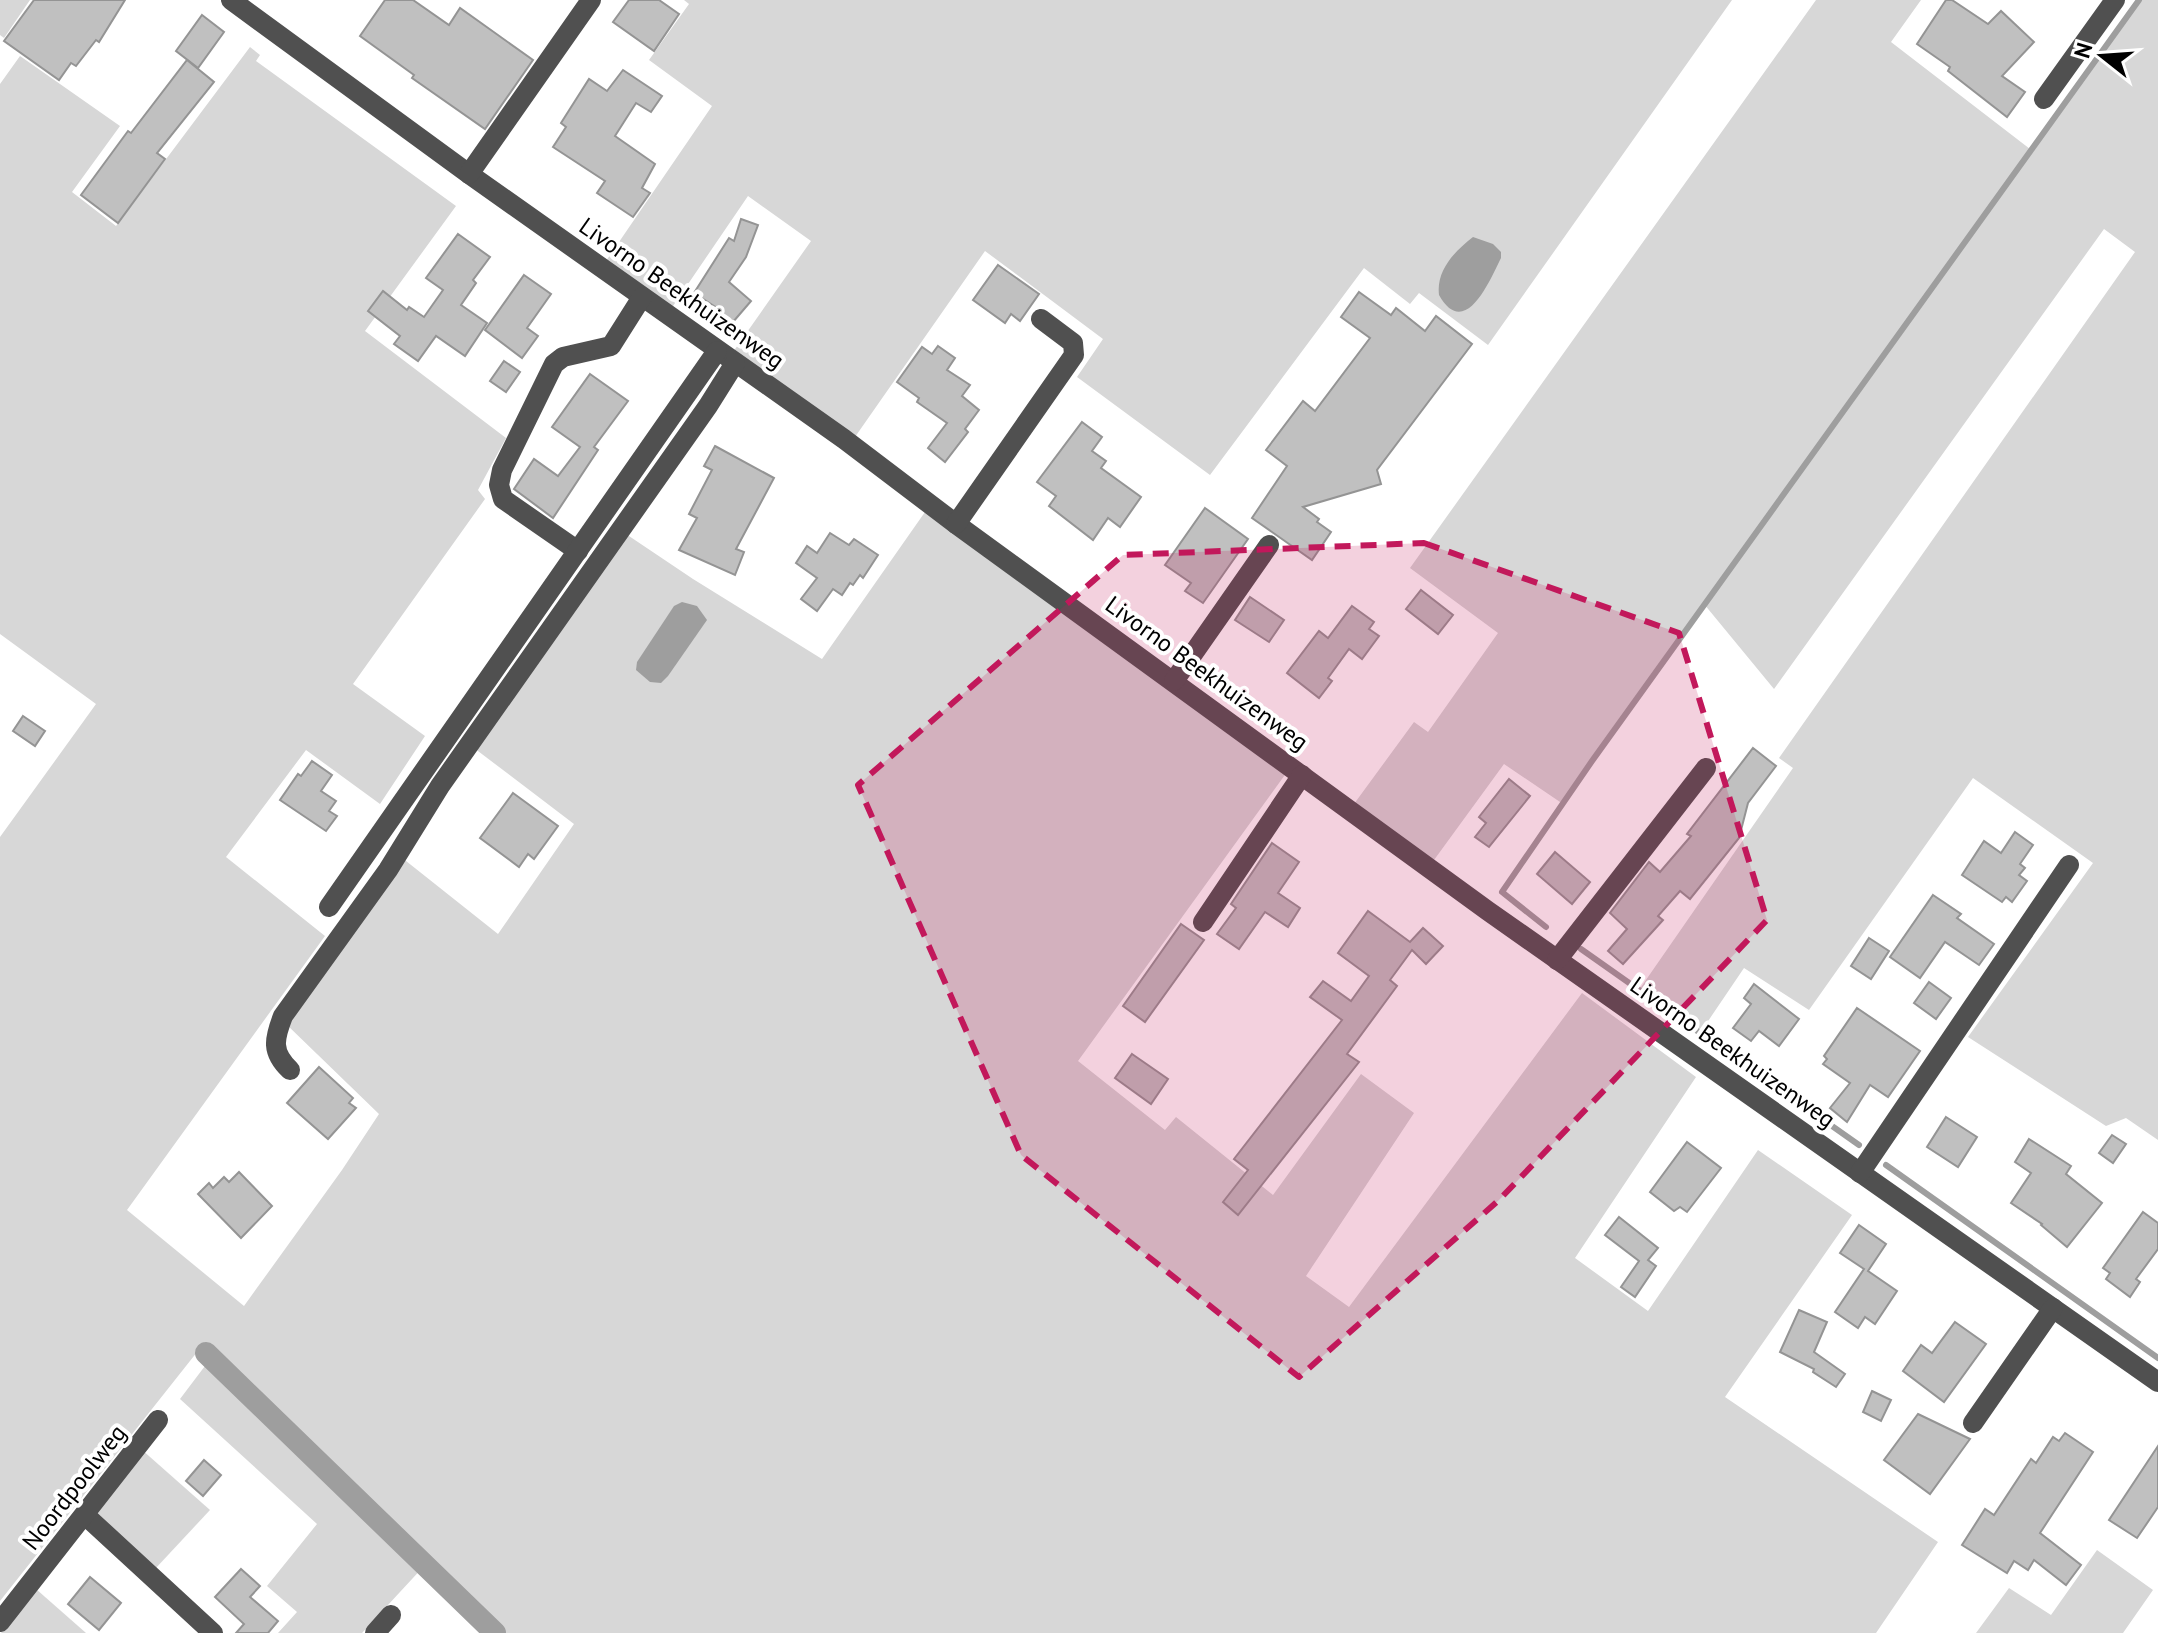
<svg xmlns="http://www.w3.org/2000/svg" width="2158" height="1633" viewBox="0 0 2158 1633" font-family="'PT Sans',sans-serif">
  <rect width="100%" height="100%" fill="#fff"/>
  <g fill="#d7d7d7">
    <path d="M0 0H30L4 38 0 35Z"/>
    <path d="M684 0H1732L1488 345 1419 293 1410 304 1364 268 1210 475 1077 377 1103 339 985 251 855 437 733 352 811 241 748 196 671 309 606 261 712 106 649 60 689 4Z"/>
    <path d="M1816 0H1921L1891 42 2030 149 2139 0H2158V1140L2126 1118 2106 1126 1968 1037 2093 863 1973 778 1809 1010 1744 968 1700 1033 1639 990 1793 768 1779 758 2135 252 2104 229 1774 689 1704 604 1563 804 1504 764 1434 860 1354 804 1414 722 1428 732 1498 633 1410 568Z"/>
    <path d="M250 47 260 55 256 61 456 206 365 331 506 438 478 490 485 499 353 684 425 736 380 804 306 750 226 857 325 936 127 1210 244 1306 342 1170 379 1114 286 1024 401 857 498 934 574 824 474 748 623 532 693 579 822 659 925 512 1287 772 1078 1061 1165 1130 1176 1117 1273 1195 1361 1074 1414 1113 1306 1276 1349 1307 1582 993 1696 1077 1575 1258 1648 1311 1758 1150 1852 1215 1725 1397 1938 1542 1876 1633H502L205 1342 0 1601V837L96 704 0 634V84L20 56 120 126 72 192 116 226Z"/>
    <path d="M211 1358 425 1565 362 1633H278L297 1612 267 1586 317 1524 180 1399Z"/>
    <path d="M141 1449 210 1510 155 1569 91 1510Z"/>
    <path d="M2097 1550 2153 1590 2123 1633H1976L2009 1588 2051 1615Z"/>
    <path d="M36 1589 86 1633H1Z"/>
  </g>
  <g fill="#9e9e9e">
    <path d="M1473 237 1493 244 1501 252V258C1490 280 1465 341 1439 295 1436 270 1455 251 1473 237Z"/>
    <path d="M682 602 697 606 707 620 668 676 661 683 650 682 636 670 637 662 674 606Z"/>
  </g>
  <g fill="none" stroke-linecap="round" stroke-linejoin="round">
    <g stroke="#9e9e9e" stroke-width="6">
      <path d="M1546 927 1502 892 1592 761 2139 0"/>
      <path d="M1581 949 1859 1145"/>
      <path d="M1886 1165 2158 1358"/>
    </g>
    <path stroke="#9e9e9e" stroke-width="22" d="M206 1353 495 1633"/>
  </g>
  <g fill="#c0c0c0" stroke="#949494" stroke-width="2">
    <path d="M34 0H125L99 42 96 40 76 66 71 63 59 80 4 41Z"/>
    <path d="M385 0H413L449 25 460 8 533 60 485 129 412 78 414 75 360 36Z"/>
    <path d="M629 0H659L679 14 654 51 613 22Z"/>
    <path d="M1946 0H1952L1988 24 2001 11 2034 42 2002 76 2025 92 2007 117 1948 71 1950 67 1917 44Z"/>
    <path d="M202 15 224 32 198 68 176 51Z"/>
    <path d="M187 60 214 82 157 153 165 159 118 223 81 195 128 131 131 133Z"/>
    <path d="M623 70 662 96 651 112 636 103 615 136 655 164 642 188 650 193 633 217 597 193 605 181 553 147 566 127 561 123 589 79 607 91Z"/>
    <path d="M741 219 758 225 746 257 729 282 751 301 727 329 712 315 717 308 694 293 729 238 734 241Z"/>
    <path d="M458 234 490 257 473 280 476 283 461 305 487 323 465 356 436 336 418 361 394 344 400 336 368 311 383 291 407 310 409 307 424 317 443 290 426 278Z"/>
    <path d="M998 265 1039 294 1020 321 1011 314 1005 323 973 300Z"/>
    <path d="M524 275 551 294 527 328 538 336 522 358 485 330Z"/>
    <path d="M1359 292 1391 315 1396 308 1425 331 1436 316 1472 344 1377 470 1381 484 1303 507 1319 519 1317 522 1331 532 1312 560 1252 518 1287 466 1266 450 1303 401 1315 411 1370 338 1341 317Z"/>
    <path d="M938 346 955 358 947 370 970 385 962 396 979 410 965 429 968 432 945 462 928 448 947 423 917 402 919 398 897 382 922 347 932 354Z"/>
    <path d="M504 361 520 372 506 392 490 381Z"/>
    <path d="M590 374 628 401 594 447 598 450 553 518 514 489 534 459 558 476 580 447 552 427Z"/>
    <path d="M1082 422 1102 437 1092 451 1106 461 1101 468 1141 497 1120 527 1108 518 1093 540 1049 506 1056 496 1037 482Z"/>
    <path d="M715 446 774 478 736 549 744 552 735 575 679 550 697 518 689 514 712 470 704 466Z"/>
    <path d="M1205 508 1248 539 1203 603 1185 591 1191 583 1165 565Z"/>
    <path d="M830 533 849 545 854 539 878 555 863 578 860 575 853 585 850 583 842 595 833 589 817 611 801 599 817 578 796 563 807 546 817 553Z"/>
    <path d="M1421 590 1453 615 1438 634 1406 609Z"/>
    <path d="M1250 597 1284 620 1269 642 1235 620Z"/>
    <path d="M1352 606 1374 622 1369 629 1379 636 1362 659 1349 649 1328 678 1332 681 1319 698 1287 673 1319 631 1328 638Z"/>
    <path d="M23 716 45 731 35 746 13 731Z"/>
    <path d="M1753 748 1776 766 1748 803 1739 838 1690 899 1680 891 1658 916 1663 920 1623 964 1608 951 1627 929 1610 913 1649 862 1660 872 1691 836 1687 834Z"/>
    <path d="M312 761 332 775 321 791 336 801 329 811 337 816 326 831 280 800 298 774 301 776Z"/>
    <path d="M1509 779 1530 796 1489 847 1475 837 1486 823 1479 817Z"/>
    <path d="M513 793 558 826 534 859 528 854 519 867 480 838Z"/>
    <path d="M2015 832 2033 845 2020 864 2025 868 2019 875 2027 881 2012 902 2006 897 2002 902 1962 875 1984 841 2001 853Z"/>
    <path d="M1272 843 1299 862 1278 893 1300 908 1288 927 1265 912 1239 949 1217 934 1236 908 1231 904Z"/>
    <path d="M1555 852 1590 882 1572 904 1537 874Z"/>
    <path d="M1933 895 1961 914 1957 918 1994 944 1979 965 1945 942 1920 978 1890 957Z"/>
    <path d="M1368 911 1410 942 1423 928 1443 946 1426 964 1412 950 1390 980 1397 986 1347 1054 1359 1062 1238 1215 1223 1202 1248 1170 1234 1159 1342 1020 1310 997 1323 981 1351 1001 1369 976 1338 953Z"/>
    <path d="M1181 924 1204 940 1145 1022 1123 1006Z"/>
    <path d="M1869 938 1889 951 1871 979 1851 966Z"/>
    <path d="M1929 982 1951 998 1936 1019 1914 1003Z"/>
    <path d="M1754 984 1799 1019 1779 1046 1759 1031 1751 1041 1733 1028 1751 1004 1744 998Z"/>
    <path d="M1857 1008 1920 1051 1888 1097 1870 1085 1847 1122 1830 1108 1850 1083 1823 1064 1827 1059 1824 1056Z"/>
    <path d="M1132 1054 1168 1079 1151 1104 1115 1078Z"/>
    <path d="M319 1067 353 1098 349 1103 356 1108 328 1139 287 1103Z"/>
    <path d="M1946 1117 1977 1137 1958 1167 1927 1147Z"/>
    <path d="M2112 1135 2126 1144 2113 1163 2099 1153Z"/>
    <path d="M2029 1139 2071 1166 2066 1174 2102 1203 2067 1247 2041 1225 2042 1224 2011 1203 2031 1173 2015 1162Z"/>
    <path d="M1687 1142 1721 1168 1687 1212 1680 1207 1674 1211 1650 1192Z"/>
    <path d="M239 1172 272 1206 241 1238 198 1194 209 1183 213 1188 224 1177 229 1182Z"/>
    <path d="M2143 1212 2158 1223V1249L2136 1279 2140 1282 2130 1297 2106 1279 2110 1273 2103 1268Z"/>
    <path d="M1619 1217 1658 1248 1648 1260 1656 1266 1635 1297 1621 1287 1639 1261 1605 1235Z"/>
    <path d="M1859 1225 1886 1244 1868 1271 1897 1291 1875 1324 1865 1317 1858 1328 1835 1312 1864 1269 1840 1253Z"/>
    <path d="M1799 1310 1827 1322 1814 1352 1845 1374 1836 1387 1813 1372 1814 1369 1780 1352Z"/>
    <path d="M1955 1322 1986 1344 1944 1402 1903 1371 1921 1345 1932 1353Z"/>
    <path d="M1872 1391 1891 1400 1881 1421 1863 1412Z"/>
    <path d="M1918 1414 1970 1439 1930 1494 1884 1460Z"/>
    <path d="M2065 1433 2093 1452 2040 1533 2081 1565 2066 1585 2034 1560 2028 1570 2014 1561 2007 1573 1962 1545 1985 1509 1994 1515 2031 1459 2036 1463 2053 1437 2059 1441Z"/>
    <path d="M2158 1446V1507L2137 1538 2109 1520Z"/>
    <path d="M204 1460 221 1475 203 1496 186 1481Z"/>
    <path d="M241 1569 260 1586 250 1597 278 1621 268 1633H236L244 1624 215 1597Z"/>
    <path d="M90 1577 121 1603 99 1630 68 1604Z"/>
  </g>
  <g fill="none" stroke-linecap="round" stroke-linejoin="round">
    <g stroke="#505050" stroke-width="20">
      <path d="M231 0 469 174 844 439 956 524 1488 911 2158 1382"/>
      <path d="M2044 99 2115 0"/>
      <path d="M469 174 591 0"/>
      <path d="M956 524 1074 355 1073 343 1041 319"/>
      <path d="M578 551 503 499 499 485 502 470 554 364 563 357 611 346 642 297"/>
      <path d="M1174 681 1269 545"/>
      <path d="M329 907 717 351"/>
      <path d="M1203 922 1302 775"/>
      <path d="M1557 960 1706 768"/>
      <path d="M290 1070C271 1052 274 1039 283 1016L388 870 440 786 708 406 735 363"/>
      <path d="M1860 1173 2069 865"/>
      <path d="M1973 1423 2053 1308"/>
      <path d="M86 1516 213 1633"/>
      <path d="M0 1622 158 1420"/>
      <path d="M375 1633 391 1615"/>
    </g>
  </g>
  <path fill="#c2185b" fill-opacity="0.2" stroke="#c2185b" stroke-width="6" stroke-dasharray="16 10" stroke-linejoin="round" d="M1424 543 1679 633 1767 920 1499 1200 1299 1377 1021 1155 858 785 1123 555Z"/>
  <g text-anchor="middle" dominant-baseline="central" stroke-width="8" stroke-linejoin="round" paint-order="stroke">
    <g font-size="24" fill="#000" stroke="#fff">
      <text transform="translate(682 293) rotate(35)">Livorno Beekhuizenweg</text>
      <text transform="translate(1207 673) rotate(36)">Livorno Beekhuizenweg</text>
      <text transform="translate(1733 1052) rotate(35)">Livorno Beekhuizenweg</text>
      <text transform="translate(74 1487) rotate(-52)">Noordpoolweg</text>
    </g>
  </g>
  <g transform="translate(2102 56) rotate(287)" stroke="#ffffff" stroke-width="6" paint-order="stroke">
  <path d="M0-6L14 30L0 20L-14 30Z" fill="#000000"/>
  <text y="-12" font-size="22" font-weight="bold" text-anchor="middle" fill="#000000">N</text>
  </g>
</svg>
